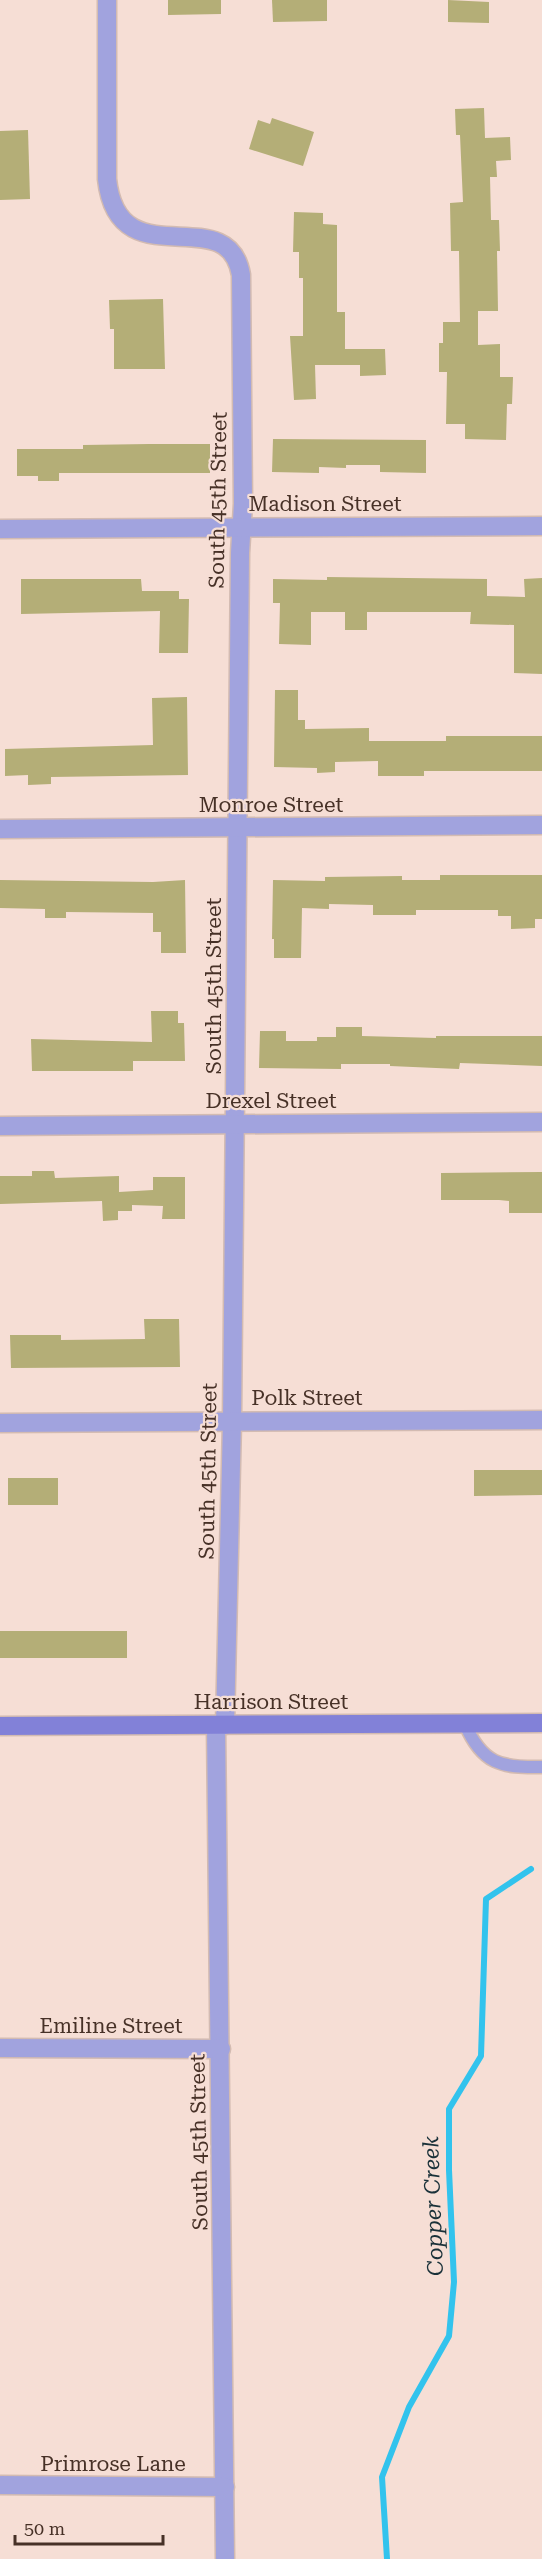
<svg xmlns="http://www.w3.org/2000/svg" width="542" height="2559" viewBox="0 0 542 2559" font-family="'Roboto Serif',serif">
  <rect width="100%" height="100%" fill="#f6ded5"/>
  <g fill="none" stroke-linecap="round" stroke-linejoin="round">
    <path stroke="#32c3ed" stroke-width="6" d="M387 2559 382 2477 409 2407 449 2336 454 2282 449 2170V2109L481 2056 486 1899 531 1869"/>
  </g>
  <g fill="#b4ae77">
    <path d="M168 0H221V14L168 15Z"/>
    <path d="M272 0H327V21L273 22Z"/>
    <path d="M448 0 489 2V23L448 22Z"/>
    <path d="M484 108 485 138 510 137 511 160 496 161 497 177H490L491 220H499L500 251H497L498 311H478V345L500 344V377H513L512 404H507L506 440 465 439V424H446L447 372H439V343H443V322H460L459 251H451L450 203 463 202 460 135H456L455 109Z"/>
    <path d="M272 118 314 132 303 166 249 149 258 120 270 124Z"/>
    <path d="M28 130 30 199 0 200V131Z"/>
    <path d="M294 212 323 213V224L337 225V312H345V349H385L386 375 360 376V365H315L316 399 294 400 290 336H303V278H299V252H293Z"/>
    <path d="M163 299 165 369H114V329H110L109 300Z"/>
    <path d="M273 439 426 440V473L380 472V465H346V468L319 467V473L272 472Z"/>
    <path d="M149 444H210V473H59V481H38V476H17V449H83V445Z"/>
    <path d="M327 577 487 579V596L525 597 524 579 542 578V674L514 673V625L470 624 471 612H367V630H345V612H311V645L279 644 280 603H273V579L327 580Z"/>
    <path d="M21 579H141L142 591H179V599H189L188 653H159L160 611 21 614Z"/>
    <path d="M275 690H298V720H305V729L369 728V741H446V736H542V771H424V776H378V761L335 762V772L317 773V768L274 767Z"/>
    <path d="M187 697 188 775 51 777V784L28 785V775L5 776V749L153 745 152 698Z"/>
    <path d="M440 875H542V919H535V928L511 929V916H498V910H416V915H373V905L329 904V909L302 908 301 958H274V939H272L273 880 325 881V877L402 876V880H440Z"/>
    <path d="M0 880 153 882 185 880 186 953H161V932H153V913L66 912V918H45V909L0 908Z"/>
    <path d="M151 1011H178V1023H184L185 1061H133V1071H32L31 1039 152 1042Z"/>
    <path d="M336 1027H362V1036L436 1038V1036H542V1066L460 1063 459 1069 390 1066V1064H341V1069L259 1068 260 1031H286V1041H317V1037H336Z"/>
    <path d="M32 1171H54L55 1178 119 1176V1192L153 1190V1177H185V1219H162L163 1206 132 1205V1211H118V1220L103 1221 102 1201 0 1204V1176H32Z"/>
    <path d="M542 1172V1213H509V1201L499 1200H441V1173Z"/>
    <path d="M144 1319H179L180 1367 11 1368 10 1335H61V1340L145 1339Z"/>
    <path d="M474 1470H542V1495L474 1496Z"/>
    <rect x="8" y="1478" width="50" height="27"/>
    <rect x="0" y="1631" width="127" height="27"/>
  </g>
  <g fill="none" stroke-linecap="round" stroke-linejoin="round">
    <g stroke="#d3bbb2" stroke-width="15">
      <path id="lane" d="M465 1724C482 1764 501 1768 542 1767"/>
    </g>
    <g stroke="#d3bbb2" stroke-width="21">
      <g id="street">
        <path d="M107 0V179C118 282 228 197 241 275L243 504 240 553 232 1421 225 1725"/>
        <path d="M0 529 542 526"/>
        <path d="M0 829 542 825"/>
        <path d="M0 1126 542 1122"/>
        <path d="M0 1423 542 1420"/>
        <path d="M216 1725 225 2559"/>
        <path d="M0 2048 221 2049"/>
        <path d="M0 2485 225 2487"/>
      </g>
    </g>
    <g stroke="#d3bbb2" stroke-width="21">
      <path id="secondary" d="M0 1726 542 1723"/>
    </g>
    <use href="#lane" stroke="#a1a3de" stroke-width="12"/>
    <use href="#street" stroke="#a1a3de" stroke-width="18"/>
    <use href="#secondary" stroke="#8281d8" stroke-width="18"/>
  </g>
  <g text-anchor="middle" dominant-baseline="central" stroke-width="4.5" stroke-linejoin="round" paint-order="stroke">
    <g font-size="21" fill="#473127" stroke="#f6ded5">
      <text transform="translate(218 500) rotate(-89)">South 45th Street</text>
      <text x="325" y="504">Madison Street</text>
      <text x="271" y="805">Monroe Street</text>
      <text transform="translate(214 986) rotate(-90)">South 45th Street</text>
      <text x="271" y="1101">Drexel Street</text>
      <text x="307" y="1398">Polk Street</text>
      <text transform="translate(208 1471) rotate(-89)">South 45th Street</text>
      <text x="271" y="1702">Harrison Street</text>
      <text x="111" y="2026">Emiline Street</text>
      <text transform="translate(199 2142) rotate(-91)">South 45th Street</text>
      <text x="113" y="2464">Primrose Lane</text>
    </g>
    <g font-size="22" font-style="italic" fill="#1a3139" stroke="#f6ded5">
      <text transform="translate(433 2206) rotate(-92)">Copper Creek</text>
    </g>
  </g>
  <path d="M15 2535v9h148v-9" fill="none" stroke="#473127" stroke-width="3"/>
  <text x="24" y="2535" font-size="18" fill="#473127" stroke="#f6ded5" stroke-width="4.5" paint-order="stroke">50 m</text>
</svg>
